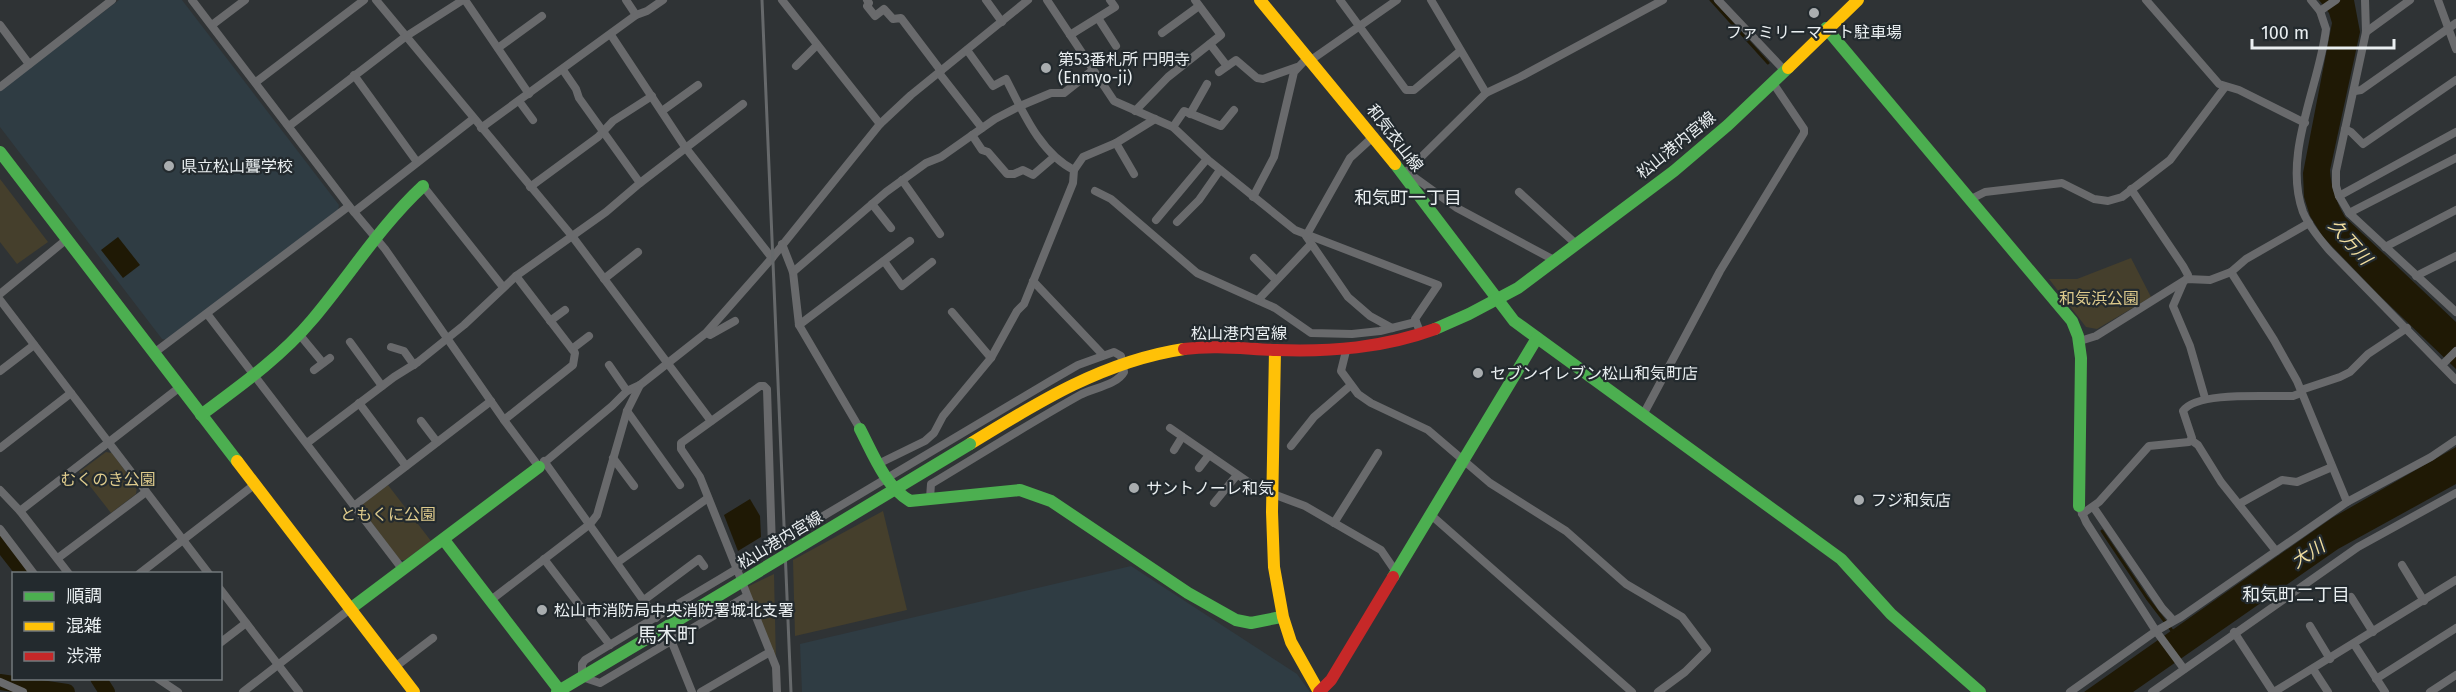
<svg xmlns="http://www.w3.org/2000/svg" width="2456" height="692" viewBox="0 0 2456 692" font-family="'Fira Sans','Noto Sans JP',sans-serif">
  <rect width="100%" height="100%" fill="#2f3335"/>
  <g fill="#2f3c43">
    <path d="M119 0H182L339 205 338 210 167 340 162 339 0 127V91Z"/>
    <path d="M1131 566 1297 674 1310 692H802L800 644Z"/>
  </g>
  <g fill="#453f2c">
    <path d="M0 179 48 242 17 264 0 242Z"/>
    <path d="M2131 258 2151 297 2097 329 2086 327 2049 279H2077Z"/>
    <path d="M106 452 112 453 137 487 136 494 111 513 79 472Z"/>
    <path d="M388 485 431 541 405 560H400L362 510 363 504Z"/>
    <path d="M883 511 907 610 795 636 793 560Z"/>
    <path d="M774 574 776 663 745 588Z"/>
  </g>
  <g fill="#1f1905">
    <path d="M2319 0H2354L2360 32 2330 170C2331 188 2336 201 2345 217L2456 322V369L2379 295 2323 237 2310 216 2304 197 2303 173 2332 23 2329 13Z"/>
    <path d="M118 237 140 265 123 278 101 250Z"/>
    <path d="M2456 447V484L2338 549 2133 692H2084L2332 518Z"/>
    <path d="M750 499 760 516 761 537 738 551 724 515Z"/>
  </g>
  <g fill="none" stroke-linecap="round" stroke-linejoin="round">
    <g stroke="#1f1905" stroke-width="3">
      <path d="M1711 0 1768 63"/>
      <path d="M2102 531 2147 598 2173 632"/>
    </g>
    <g stroke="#1f1905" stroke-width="16">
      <path d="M0 542 25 574"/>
      <path d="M98 678 107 692"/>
      <path d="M0 682 67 692"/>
    </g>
    <g stroke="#696a6c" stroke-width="8">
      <path d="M192 0 349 206 385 249 504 420 539 467 612 406 627 391 640 385 706 333 772 258 880 124 911 95 1028 0"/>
      <path d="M376 0 572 236 711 421"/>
      <path d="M465 0 529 94"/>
      <path d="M626 0 636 15"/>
      <path d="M782 0 880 124"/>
      <path d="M867 0 869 3 867 6 875 16 884 9 893 19 901 18 941 71"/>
      <path d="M986 0 1002 22"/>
      <path d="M1047 0 1114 101 1173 127 1207 159 1295 230 1438 285 1415 319 1420 332"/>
      <path d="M1340 0 1406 90H1414L1460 51"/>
      <path d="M1431 0 1486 93"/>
      <path d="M1718 0 1785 71"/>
      <path d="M2146 0 2219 84 2239 90 2305 123"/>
      <path d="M2311 0 2320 11 2326 29C2319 87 2282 155 2303 212 2309 226 2319 238 2329 250L2456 380"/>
      <path d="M2365 0 2366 32 2336 171V186L2339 196 2349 213 2456 312"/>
      <path d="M2438 0 2456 49"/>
      <path d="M2320 11 2336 0"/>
      <path d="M1098 18 1116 46"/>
      <path d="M0 25 29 64"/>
      <path d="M212 25 245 0"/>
      <path d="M2366 32 2410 0"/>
      <path d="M1162 33 1199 6"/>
      <path d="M611 35 685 147 772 258"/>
      <path d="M1070 35 1115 7 1110 0"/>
      <path d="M1210 44 1227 66"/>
      <path d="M498 48 542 16"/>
      <path d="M967 50 993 86 1006 79C1023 112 1040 153 1074 170"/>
      <path d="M1311 60 1397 0"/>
      <path d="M796 66 816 46"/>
      <path d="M1219 72 1236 60 1257 78 1263 79 1297 67"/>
      <path d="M939 73 982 128"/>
      <path d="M354 75 417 162"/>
      <path d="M256 82 364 0"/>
      <path d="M0 87 112 0"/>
      <path d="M2355 91 2361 90 2456 23"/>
      <path d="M519 101 533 120"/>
      <path d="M662 111 698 85"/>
      <path d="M1135 111 1168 77 1221 35 1195 0"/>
      <path d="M1190 114 1207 84"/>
      <path d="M289 126 405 37 463 0"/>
      <path d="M1173 127 1184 111 1221 126 1234 110"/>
      <path d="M481 128 636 15 647 11 663 0"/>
      <path d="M2345 129 2351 132 2363 144 2456 80"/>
      <path d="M972 135 982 150 988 152 1007 174H1014L1023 170 1033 175 1054 157"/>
      <path d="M1374 136 1350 158 1306 236 1348 297 1370 316 1392 328"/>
      <path d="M1116 143 1134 174"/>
      <path d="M1407 172 1457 208 1554 260"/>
      <path d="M1403 175 1486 93 1520 77 1663 0"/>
      <path d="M902 180 940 234"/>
      <path d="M640 183 743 104"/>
      <path d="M423 186 503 287"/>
      <path d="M530 187 598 137 613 121 652 96"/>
      <path d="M2131 189 2183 266 2188 275 2187 279"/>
      <path d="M1095 191 1111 199 1197 273 1275 308 1311 333 1352 334 1380 331 1416 322"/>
      <path d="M1519 192 1576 244"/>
      <path d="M2339 196 2456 132"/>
      <path d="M1253 197 1274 157 1294 72 1308 57"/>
      <path d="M1971 199 1985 192 2062 183 2094 199 2108 201 2122 197 2170 160 2225 87"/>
      <path d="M872 204 891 228"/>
      <path d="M354 212 473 119"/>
      <path d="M2349 213 2456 158"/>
      <path d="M1156 220 1207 159"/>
      <path d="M1177 222 1199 200 1220 170"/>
      <path d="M782 244 793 272 799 325 860 429"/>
      <path d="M2385 247 2456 210"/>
      <path d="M1254 258 1275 279"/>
      <path d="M884 261 902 286 932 262"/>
      <path d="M793 272 886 192 926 163 941 157 995 119 1020 106 1051 93H1064L1093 70"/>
      <path d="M2231 272 2274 340 2297 381 2347 502"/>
      <path d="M2416 276 2456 256"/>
      <path d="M604 279 638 252"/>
      <path d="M1033 281 1103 355"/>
      <path d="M2183 283 2173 306 2190 346 2205 398"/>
      <path d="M0 294 67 239"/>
      <path d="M0 300 209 574"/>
      <path d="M1258 300 1311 244"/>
      <path d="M952 312 991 358"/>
      <path d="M208 315 403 570"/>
      <path d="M550 321 565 310"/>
      <path d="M799 325 910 241"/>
      <path d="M707 333 710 335 735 321"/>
      <path d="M299 334 323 363"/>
      <path d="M2080 341 2096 336 2187 279 2210 280 2231 272 2246 259 2309 223"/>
      <path d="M350 342 382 386"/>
      <path d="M391 347 404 351 414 365"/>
      <path d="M1347 347 1341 371 1358 394 1371 403 1428 430 1490 483 1566 531 1626 584 1682 617 1707 650 1685 672 1658 692"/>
      <path d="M572 349 589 336"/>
      <path d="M154 353 349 206"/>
      <path d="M609 365 627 391"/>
      <path d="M2442 365 2456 351"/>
      <path d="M314 370 330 358"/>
      <path d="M0 371 34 345"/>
      <path d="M2301 390 2340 377 2350 372 2368 354 2407 328"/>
      <path d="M359 403 406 466"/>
      <path d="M627 411 680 485"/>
      <path d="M1643 415 1720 271 1804 133V129L1773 83"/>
      <path d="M504 420 573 365 575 353 516 276"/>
      <path d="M421 421 437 442"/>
      <path d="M1170 428 1257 488 1305 506 1381 550 1396 572"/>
      <path d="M2191 440 2198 445 2221 482 2276 551"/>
      <path d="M307 443 394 377 418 362 464 325 516 276 606 212 640 183 579 98 576 89 563 70"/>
      <path d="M1291 446 1314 417 1351 385"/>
      <path d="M0 448 71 393"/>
      <path d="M1174 450 1182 437"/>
      <path d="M613 458 634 486"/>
      <path d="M544 461 656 618"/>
      <path d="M880 463 925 441 934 433 943 416 991 358 1017 311 1024 304 1073 183 1074 170 1083 157 1116 143 1155 119"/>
      <path d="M1199 468 1209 455"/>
      <path d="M0 490 20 511 69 574"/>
      <path d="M1214 503 1237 475"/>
      <path d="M2239 504 2282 480 2297 482 2332 467"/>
      <path d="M354 506 491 401"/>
      <path d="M2080 508 2086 522 2156 631 2184 669"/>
      <path d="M2094 508 2162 608 2173 620"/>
      <path d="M20 511 180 387"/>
      <path d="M2082 514 2099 502 2149 446 2189 442 2192 438 2183 411C2196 391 2269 397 2293 396L2301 393"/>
      <path d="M1431 515 1632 692"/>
      <path d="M1334 523 1378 453"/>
      <path d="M0 529 34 574"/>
      <path d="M798 531 1052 380 1078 365 1114 352 1121 356 1124 372C1117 385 1093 388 1080 395 1030 423 981 454 931 484L930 498"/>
      <path d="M58 558 146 492"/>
      <path d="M544 559 610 645"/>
      <path d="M618 562 708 498"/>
      <path d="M2402 565 2424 601"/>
      <path d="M139 574 254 485"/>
      <path d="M220 589 299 692"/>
      <path d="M747 596 600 683 582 677V664L585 660C647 622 710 585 772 548L767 389 764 386H760L681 443V449L700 477 776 667 777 692"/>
      <path d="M2351 597 2373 632"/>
      <path d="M491 600 590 524 597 515 627 411 640 385"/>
      <path d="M644 600 699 559 704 566"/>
      <path d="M2310 626 2330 659"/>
      <path d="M2234 632 2273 692"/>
      <path d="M671 640 692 692"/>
      <path d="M220 643 246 623"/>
      <path d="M2354 644 2385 692"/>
      <path d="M395 667 433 638"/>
      <path d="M2313 669 2328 692"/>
      <path d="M157 678 178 692"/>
      <path d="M2376 679 2456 628"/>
      <path d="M0 682 23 692"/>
      <path d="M243 692 350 609"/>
      <path d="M701 692 770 652"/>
      <path d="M2070 692 2156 631 2181 617 2347 502 2431 457 2456 440"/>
      <path d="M2152 692 2358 547 2456 493"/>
      <path d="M2274 692 2456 580"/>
      <path d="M2430 692 2456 675"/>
    </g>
    <g stroke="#4caf50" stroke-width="12">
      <path d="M1826 28 2072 321 2078 336 2081 358 2079 506"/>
      <path d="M0 152 237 461"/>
      <path d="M1395 164 1514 321 1841 559 1891 614 1980 692"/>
      <path d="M1435 329 1469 314 1518 288 1674 171 1728 125 1788 68"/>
      <path d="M201 415C240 386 281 357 312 320 350 275 380 226 423 186"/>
      <path d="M860 429C873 454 885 486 910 501L1020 490 1051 501 1188 593 1236 620 1251 623 1281 617"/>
      <path d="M444 540 560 691"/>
      <path d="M1393 577 1537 338"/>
      <path d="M350 609 539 467"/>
      <path d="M557 692 668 626"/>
    </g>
    <g stroke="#ffc107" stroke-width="12">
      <path d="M1260 0 1395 164"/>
      <path d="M1788 68 1858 0"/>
      <path d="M1275 350 1272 512 1274 567 1283 617 1291 642 1319 692"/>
      <path d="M970 444C1038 402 1104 361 1184 349"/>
      <path d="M237 461 414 692"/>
    </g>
    <g stroke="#c62828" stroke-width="12">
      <path d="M1184 349C1216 345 1245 349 1276 350 1331 352 1383 348 1435 329"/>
      <path d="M1319 692 1331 680 1393 577"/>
    </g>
    <path stroke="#66696b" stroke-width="3" d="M762 0 791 692"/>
    <path stroke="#4caf50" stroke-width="12" d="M668 626 970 444"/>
  </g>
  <g fill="#a9adaf" stroke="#232a2e" stroke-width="2">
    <circle cx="1814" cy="13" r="6"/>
    <circle cx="1046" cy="68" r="6"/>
    <circle cx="169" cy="166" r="6"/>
    <circle cx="1478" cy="373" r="6"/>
    <circle cx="1134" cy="488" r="6"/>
    <circle cx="1859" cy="500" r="6"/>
    <circle cx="542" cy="610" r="6"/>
  </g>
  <g text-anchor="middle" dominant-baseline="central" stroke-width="4.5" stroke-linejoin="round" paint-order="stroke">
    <g font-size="16" fill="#eaeff1" stroke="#232a2e" text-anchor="start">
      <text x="1814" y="32" text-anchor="middle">ファミリーマート駐車場</text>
      <text x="1058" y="59">第53番札所 円明寺<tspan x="1058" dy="18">(Enmyo-ji)</tspan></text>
      <text x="181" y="166">県立松山聾学校</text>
      <text x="1490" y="373">セブンイレブン松山和気町店</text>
      <text x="1146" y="488">サントノーレ和気</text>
      <text x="1871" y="500">フジ和気店</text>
      <text x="554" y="610">松山市消防局中央消防署城北支署</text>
    </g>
    <g font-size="16" fill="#eaeff1" stroke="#232a2e">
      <text transform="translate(1395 138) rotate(52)">和気衣山線</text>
      <text transform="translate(1676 145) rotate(-39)">松山港内宮線</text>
      <text x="1239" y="333">松山港内宮線</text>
      <text transform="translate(780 540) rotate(-31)">松山港内宮線</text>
    </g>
    <g font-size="16" fill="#ddca8c" stroke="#232a2e">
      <text x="2099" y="298">和気浜公園</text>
      <text x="108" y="479">むくのき公園</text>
      <text x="388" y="514">ともくに公園</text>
    </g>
    <g font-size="18" fill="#eaeff1" stroke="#232a2e">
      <text x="1408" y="198">和気町一丁目</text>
      <text x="2296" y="595">和気町二丁目</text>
    </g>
    <g font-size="18" font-style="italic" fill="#f0dd9f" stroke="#232a2e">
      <text transform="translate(2350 242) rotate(48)">久万川</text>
      <text transform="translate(2308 554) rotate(-33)">大川</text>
    </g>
    <g font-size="20" fill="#eaeff1" stroke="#232a2e">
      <text x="667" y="635">馬木町</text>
    </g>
  </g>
  <rect x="12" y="572" width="210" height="108" fill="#232a2e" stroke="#73797c" stroke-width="1.5"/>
  <rect x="24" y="592" width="30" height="9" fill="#4caf50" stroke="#73797c" stroke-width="1.5"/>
  <text x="66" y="602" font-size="18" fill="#eaeff1">順調</text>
  <rect x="24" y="622" width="30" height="9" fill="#ffc107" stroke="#73797c" stroke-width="1.5"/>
  <text x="66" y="632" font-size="18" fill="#eaeff1">混雑</text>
  <rect x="24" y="652" width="30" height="9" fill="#c62828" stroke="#73797c" stroke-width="1.5"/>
  <text x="66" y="662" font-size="18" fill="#eaeff1">渋滞</text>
  <path d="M2252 39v9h142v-9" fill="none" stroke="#eaeff1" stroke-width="3"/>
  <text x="2261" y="39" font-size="18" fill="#eaeff1" stroke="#232a2e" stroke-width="4.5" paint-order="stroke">100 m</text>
</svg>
